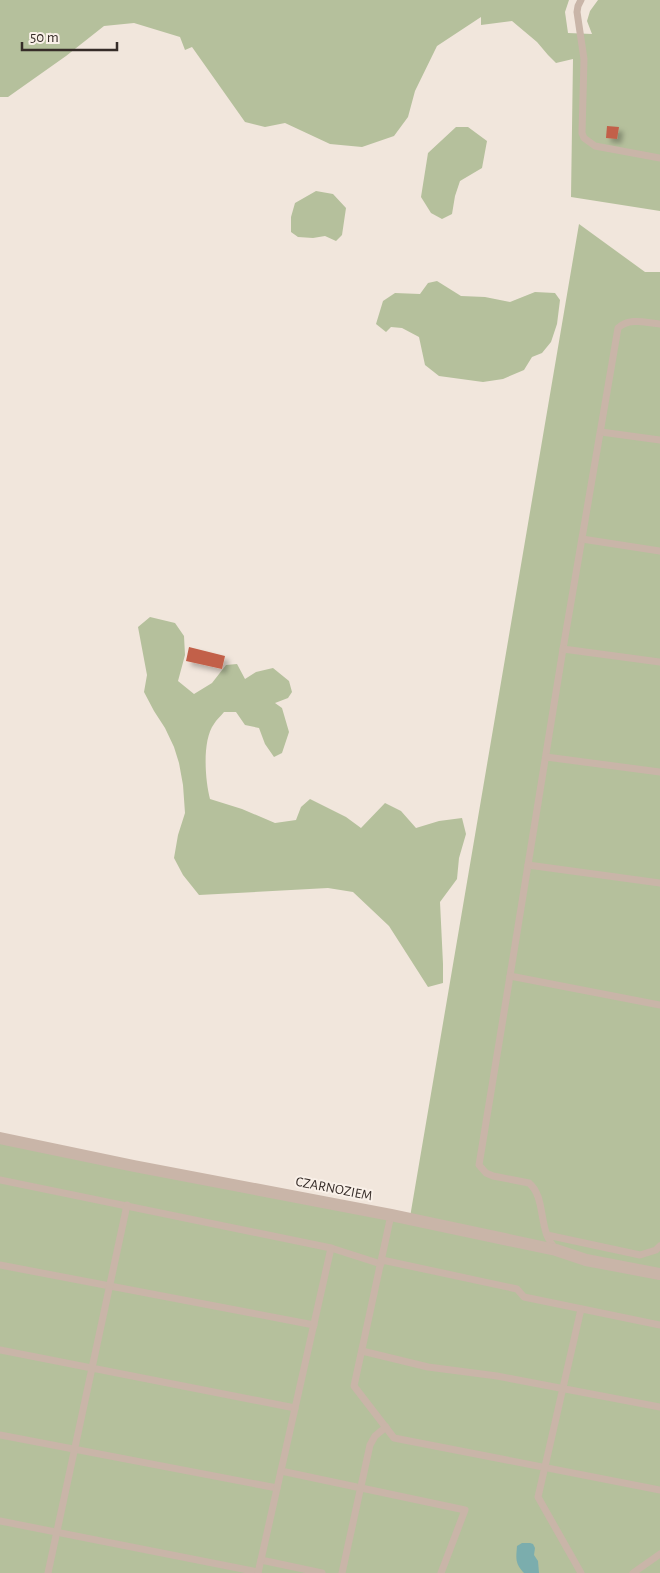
<svg xmlns="http://www.w3.org/2000/svg" width="660" height="1573" viewBox="0 0 660 1573" font-family="'Alegreya Sans',sans-serif">
  <defs>
    <filter id="shadow"><feDropShadow dx="4.5" dy="4.5" stdDeviation="2.5" flood-color="#0004"/></filter>
  </defs>
  <rect width="100%" height="100%" fill="#f1e6dc"/>
  <g fill="#b5c09c">
    <path d="M0 0H569L565 12 568 33 592 34 587 21 590 11 598 0H660V211L571 197 573 59 556 63 548 55 537 42 512 21 481 25V17L437 46 415 91 408 117 394 136 362 147 330 144 285 123 265 127 245 122 192 47 185 50 180 37 134 23 104 26 66 56 8 97H0Z"/>
    <path d="M456 127H468L487 141 482 168 460 181 455 196 452 214 442 219 431 213 421 197 428 153Z"/>
    <path d="M316 191 333 194 346 208 342 235 336 241 325 236 313 238 298 237 291 232V217L295 203Z"/>
    <path d="M579 224 645 272H660V1573H0V1143L409 1223Z"/>
    <path d="M437 281 461 296 485 297 510 302 535 292 555 293 560 300 557 324 551 342 542 353 532 357 524 370 503 379 483 382 439 376 425 365 419 337 402 328 391 327 386 332 376 324 383 301 395 293 420 294 428 283Z"/>
    <path d="M150 617 175 623 184 636 185 655 178 681 194 694 212 683 226 665 237 664 245 679 256 672 273 668 289 681 292 692 288 698 275 703 282 708 289 732 282 753 274 757 265 744 259 728 245 725 236 712H224C221 716 216 720 214 724 202 740 205 780 210 799L242 809 275 823 296 820 301 807 310 799 346 817 361 828 385 803 401 811 416 828 439 821 462 818 466 834 459 858 457 879 440 902 443 964V983L428 987 389 926 353 892 328 888 199 895 183 875 174 858 178 835 185 813 183 785 179 763 174 747 165 728 154 711 144 692 147 675 138 627Z"/>
  </g>
  <path fill="#7badad" d="M522 1543H530L533 1544 535 1548 534 1555 538 1561 539 1573H524C515 1563 516 1559 517 1546Z"/>
  <g fill="#c26048" filter="url(#shadow)">
    <path d="M607 126 619 127 617 139 606 138Z"/>
    <path d="M189 647 225 656 222 669 186 661Z"/>
  </g>
  <g fill="none" stroke-linecap="round" stroke-linejoin="round">
    <g stroke="#c9b5a8" stroke-width="7">
      <path d="M581 0 578 6 577 12 584 59 582 133 584 138 595 146 660 158"/>
      <path d="M660 324C646 323 630 317 618 328L563 649 510 976 660 1005"/>
      <path d="M601 432 660 440"/>
      <path d="M582 539 660 551"/>
      <path d="M563 649 660 662"/>
      <path d="M546 757 660 772"/>
      <path d="M528 865 660 883"/>
      <path d="M510 976 479 1165 486 1173 493 1176 529 1183C547 1198 537 1231 556 1249"/>
      <path d="M0 1180 331 1248 381 1264"/>
      <path d="M391 1215 354 1386 394 1438 660 1490"/>
      <path d="M547 1235 640 1255 656 1250 660 1246"/>
      <path d="M382 1260 517 1289 524 1297 660 1325"/>
      <path d="M0 1265 314 1325"/>
      <path d="M581 1309 538 1497 581 1573"/>
      <path d="M0 1350 295 1408"/>
      <path d="M362 1351 428 1367 497 1376 660 1407"/>
      <path d="M0 1435 277 1488"/>
      <path d="M281 1471 465 1510 441 1573"/>
      <path d="M0 1521 258 1572"/>
      <path d="M261 1560 322 1573"/>
      <path d="M48 1573 127 1205"/>
      <path d="M258 1573 331 1248"/>
      <path d="M342 1573 370 1445 375 1436 386 1427"/>
      <path d="M633 1573 660 1554"/>
    </g>
    <path stroke="#c9b5a8" stroke-width="12" d="M0 1138 134 1166 391 1215 556 1250 586 1260 660 1274"/>
  </g>
  <g text-anchor="middle" dominant-baseline="central" stroke-width="4" stroke-linejoin="round" paint-order="stroke">
    <g font-size="14" fill="#362c28" stroke="#f9f0e8">
      <text transform="translate(334 1189) rotate(11)">CZARNOZIEM</text>
    </g>
  </g>
  <path d="M22 42v8h95v-8" fill="none" stroke="#362c28" stroke-width="2.5"/>
  <text x="30" y="42" font-size="15" fill="#362c28" stroke="#f9f0e8" stroke-width="4" paint-order="stroke">50 m</text>
</svg>
